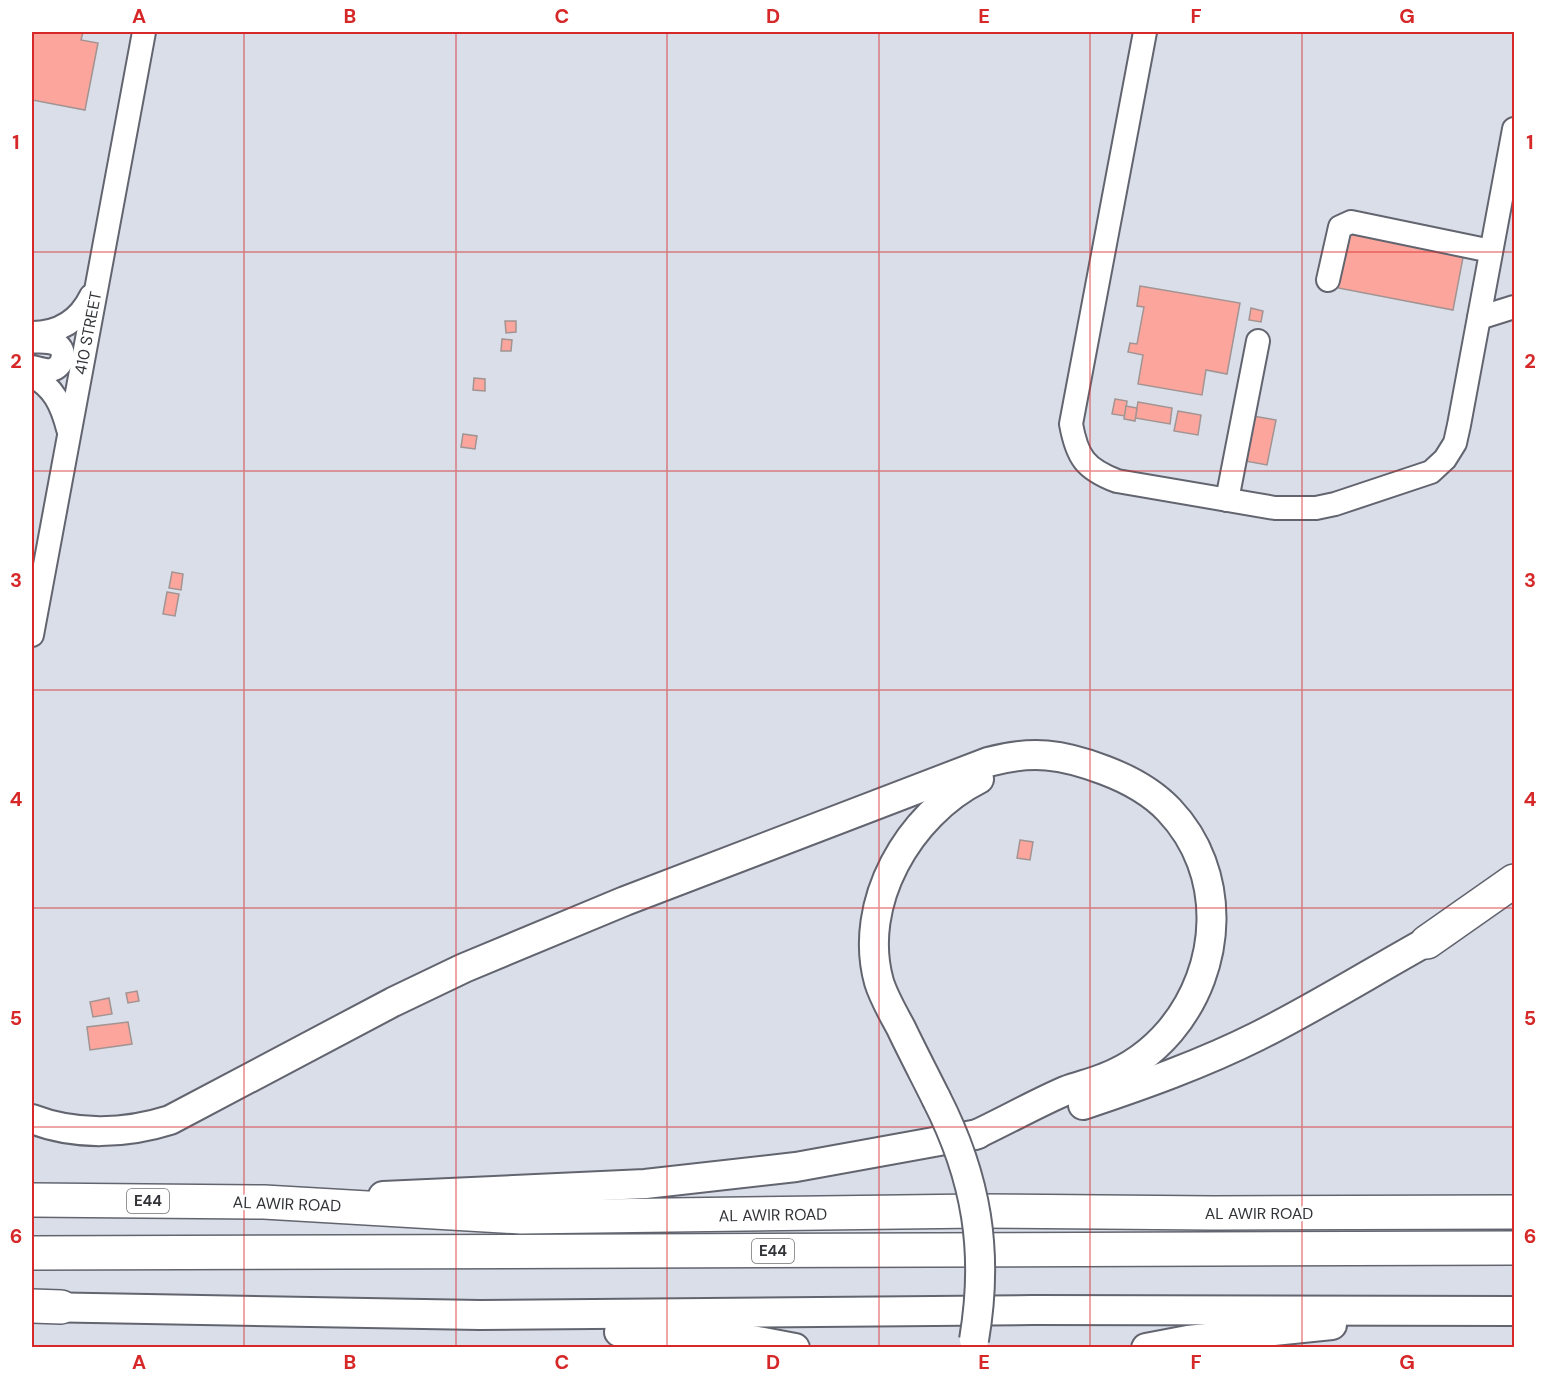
<svg xmlns="http://www.w3.org/2000/svg" width="1546" height="1379" viewBox="0 0 1546 1379" font-family="'DM Sans',sans-serif">
  <rect width="100%" height="100%" fill="#dadee9"/>
  <g fill="#fba59d" stroke="#a19492" stroke-width="1.5">
    <path d="M32 32H83L81 40 98 43 85 110 32 100Z"/>
    <path d="M1345 224 1465 247 1453 310 1333 287Z"/>
    <path d="M1140 286 1240 303 1227 374 1206 370 1202 395 1138 384 1143 355 1128 352 1130 343 1137 344 1144 307 1137 306Z"/>
    <path d="M1251 308 1263 311 1261 322 1249 320Z"/>
    <path d="M505 321H516V332L506 333Z"/>
    <path d="M502 339 512 340 511 351H501Z"/>
    <path d="M474 378 485 379V391L473 390Z"/>
    <path d="M1115 399 1127 401 1125 416 1112 414Z"/>
    <path d="M1138 402 1172 408 1170 424 1135 418Z"/>
    <path d="M1126 406 1137 408 1135 421 1124 419Z"/>
    <path d="M1178 411 1201 415 1198 435 1174 431Z"/>
    <path d="M1253 416 1276 420 1267 465 1245 461Z"/>
    <path d="M463 434 477 436 475 449 461 447Z"/>
    <path d="M172 572 183 574 181 590 169 588Z"/>
    <path d="M167 592 179 594 175 616 163 614Z"/>
    <path d="M1020 840 1033 842 1030 860 1017 858Z"/>
    <path d="M137 991 139 1001 128 1003 126 993Z"/>
    <path d="M109 998 112 1014 93 1017 90 1002Z"/>
    <path d="M128 1022 132 1044 90 1050 87 1027Z"/>
  </g>
  <g fill="none" stroke-linecap="round" stroke-linejoin="round">
    <g stroke="#62656f" stroke-width="26">
      <g id="minor">
        <path d="M1145 32 1071 424C1077 457 1085 469 1117 481L1275 508H1316L1335 504 1431 472 1445 459 1455 443 1459 425 1514 129"/>
        <path d="M1328 280 1340 227 1351 222 1491 251"/>
        <path d="M1479 318 1514 307"/>
        <path d="M32 333C59 333 79 321 91 296"/>
        <path d="M32 341C39 342 49 341 56 344 68 350 63 368 51 370 45 371 38 368 32 367"/>
        <path d="M32 376C54 387 62 406 68 429"/>
        <path d="M1227 500 1258 341"/>
        <path d="M32 635 144 32"/>
      </g>
    </g>
    <g stroke="#62656f" stroke-width="32">
      <g id="major">
        <path d="M936 1098C924 1074 912 1051 901 1028 893 1013 884 998 879 982 857 903 909 814 979 779"/>
        <path d="M1083 1105C1143 1085 1202 1064 1258 1036 1322 1004 1383 965 1446 931"/>
        <path d="M32 1119C76 1136 126 1134 170 1120L393 1002 464 968 625 901 988 762C1032 750 1062 754 1104 770 1128 779 1151 791 1169 810 1228 872 1223 968 1170 1031 1153 1051 1130 1068 1104 1078 1092 1083 1078 1086 1065 1091 1035 1104 1005 1121 975 1135"/>
        <path d="M383 1196 645 1184 796 1167 978 1134"/>
        <path d="M38 1307 480 1315 1033 1310 1514 1311"/>
        <path d="M619 1332 752 1340 795 1348"/>
        <path d="M1146 1348 1188 1340 1332 1325"/>
      </g>
    </g>
    <g stroke="#62656f" stroke-width="36">
      <g id="highway">
        <path d="M1427 942 1514 881"/>
        <path d="M32 1200 264 1202 521 1217 979 1211 1213 1213 1514 1212"/>
        <path d="M32 1253 1514 1248"/>
        <path d="M32 1306 61 1307"/>
      </g>
    </g>
    <use href="#minor" stroke="#fff" stroke-width="22"/>
    <use href="#major" stroke="#fff" stroke-width="28"/>
    <use href="#highway" stroke="#fff" stroke-width="33"/>
    <g stroke="#62656f" stroke-width="32" stroke-linecap="butt">
      <path id="major-bridge" d="M936 1098C977 1178 989 1252 974 1340"/>
    </g>
    <use href="#major-bridge" stroke="#fff" stroke-width="28"/>
  </g>
  <path fill="none" stroke="#d62828" stroke-width="1.5" stroke-opacity="0.55" d="M244 32V1348M456 32V1348M667 32V1348M879 32V1348M1090 32V1348M1302 32V1348M32 252H1514M32 471H1514M32 690H1514M32 908H1514M32 1127H1514"/>
  <g text-anchor="middle" dominant-baseline="central" stroke-width="4.5" stroke-linejoin="round" paint-order="stroke">
    <g fill="#fff" stroke="#707174" stroke-width="1.5">
      <rect x="127" y="1189" width="42" height="24" rx="4.5"/>
      <rect x="752" y="1239" width="42" height="24" rx="4.5"/>
    </g>
    <g font-size="15" font-weight="bold" fill="#323438">
      <text x="148" y="1201">E44</text>
      <text x="773" y="1251">E44</text>
    </g>
    <g font-size="16" fill="#323438" stroke="#fff">
      <text transform="translate(88 333) rotate(-79)">410 STREET</text>
      <text transform="translate(287 1204) rotate(2)">AL AWIR ROAD</text>
      <text x="1259" y="1213">AL AWIR ROAD</text>
      <text transform="translate(773 1215) rotate(-1)">AL AWIR ROAD</text>
    </g>
  </g>
  <rect width="1546" height="1379" fill="none" stroke="#ffffff" stroke-width="66"/>
  <rect x="33" y="33" width="1480" height="1313" fill="none" stroke="#d62828" stroke-width="2"/>
  <g font-size="20" text-anchor="middle" font-weight="bold" fill="#d62828">
    <text x="139" y="23">A</text>
    <text x="350" y="23">B</text>
    <text x="562" y="23">C</text>
    <text x="773" y="23">D</text>
    <text x="984" y="23">E</text>
    <text x="1196" y="23">F</text>
    <text x="1407" y="23">G</text>
    <text x="16" y="149">1</text>
    <text x="1530" y="149">1</text>
    <text x="16" y="368">2</text>
    <text x="1530" y="368">2</text>
    <text x="16" y="587">3</text>
    <text x="1530" y="587">3</text>
    <text x="16" y="806">4</text>
    <text x="1530" y="806">4</text>
    <text x="16" y="1025">5</text>
    <text x="1530" y="1025">5</text>
    <text x="16" y="1243">6</text>
    <text x="1530" y="1243">6</text>
    <text x="139" y="1369">A</text>
    <text x="350" y="1369">B</text>
    <text x="562" y="1369">C</text>
    <text x="773" y="1369">D</text>
    <text x="984" y="1369">E</text>
    <text x="1196" y="1369">F</text>
    <text x="1407" y="1369">G</text>
  </g>
</svg>
